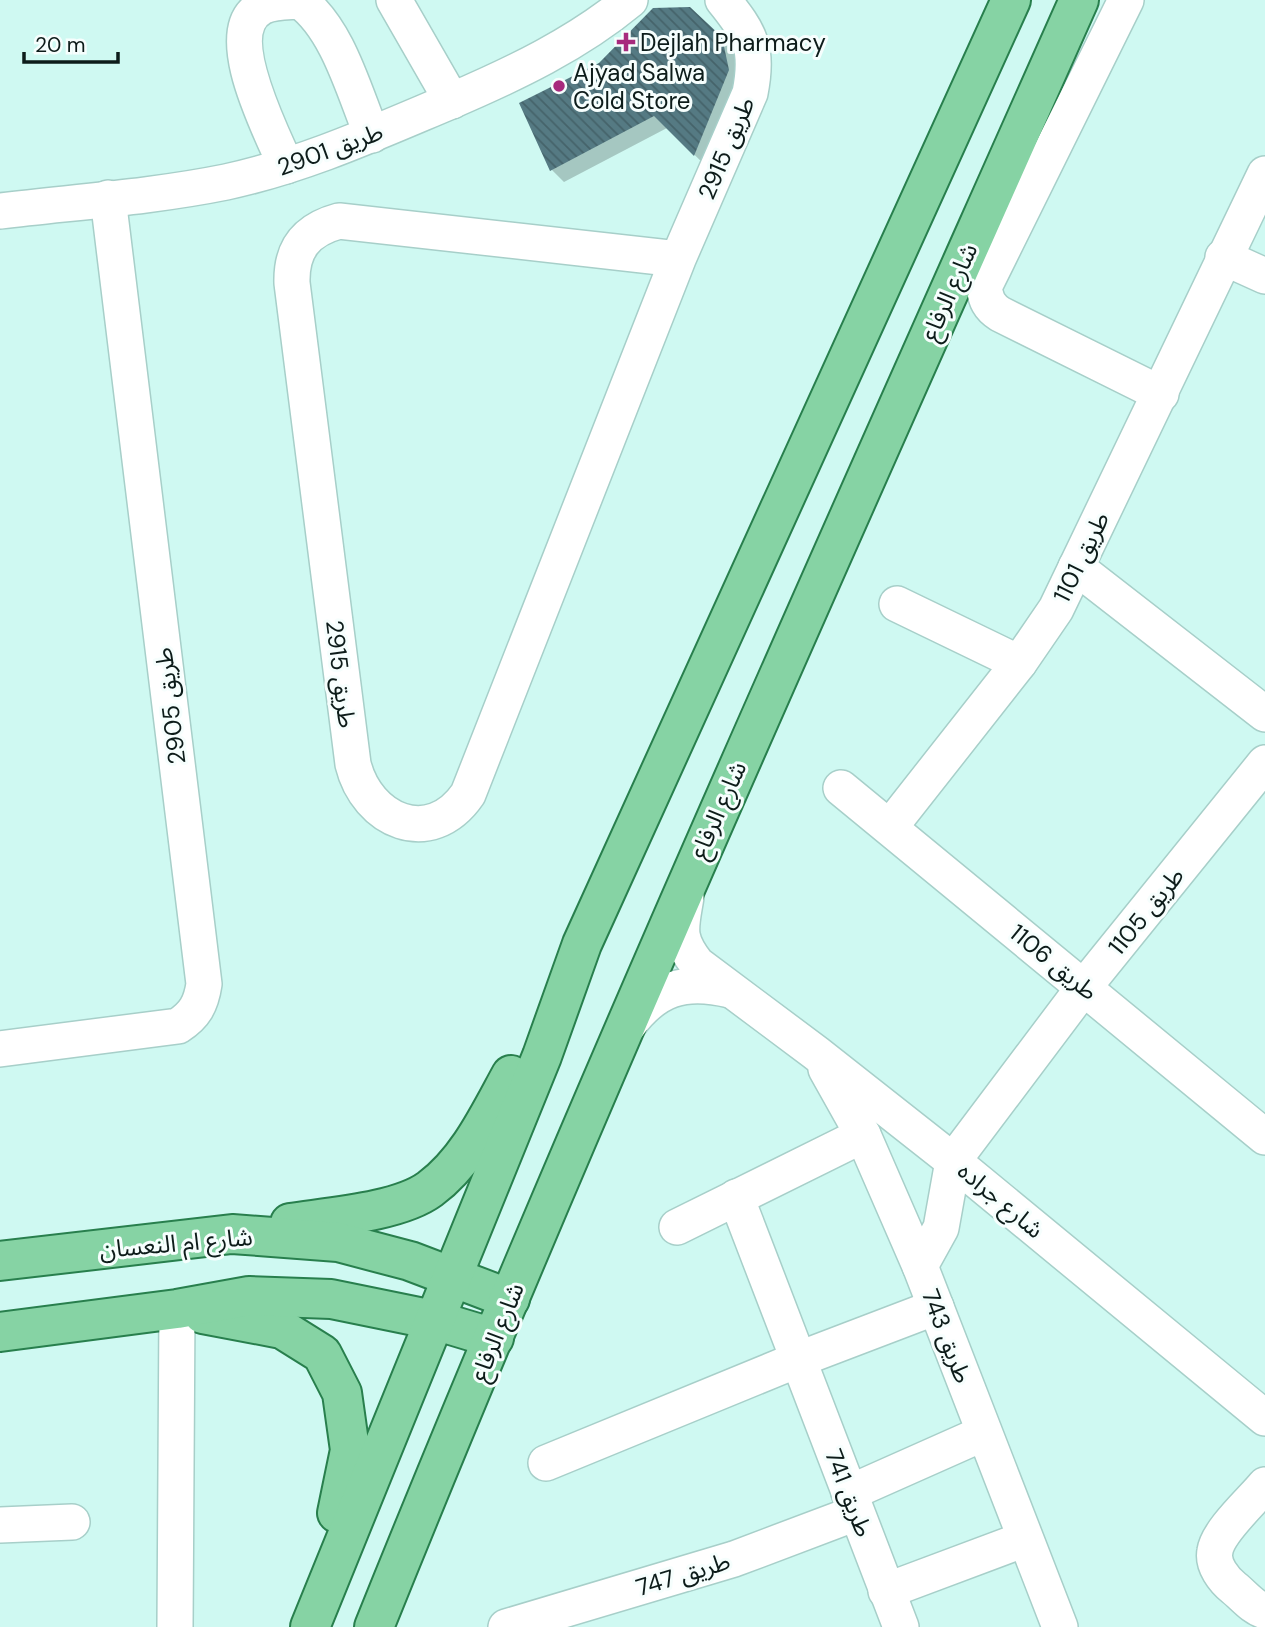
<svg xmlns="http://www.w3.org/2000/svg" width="1265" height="1627" viewBox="0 0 1265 1627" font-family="'DM Sans','Noto Sans Arabic',sans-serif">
  <defs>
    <pattern id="building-back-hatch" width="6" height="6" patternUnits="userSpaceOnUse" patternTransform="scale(1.75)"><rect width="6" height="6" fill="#557a83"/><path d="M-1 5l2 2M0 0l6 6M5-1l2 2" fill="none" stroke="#45636a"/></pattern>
  </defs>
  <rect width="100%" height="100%" fill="#cff9f2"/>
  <path fill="#0003" d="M721 38 734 51 741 84 707 167 667 128 564 182 552 170 600 64Z"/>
  <path fill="url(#building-back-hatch)" d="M690 7 722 37 729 70 694 156 654 116 550 171 519 103 599 63 653 8Z"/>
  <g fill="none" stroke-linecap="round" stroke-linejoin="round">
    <g stroke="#a7cfc9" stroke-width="38">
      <g id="minor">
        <path d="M394 0 452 101"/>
        <path d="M1126 0 984 287C986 300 989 307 1000 314L1161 394"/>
        <path d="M286 166C272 133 217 30 262 7 273 1 288 2 300 1 338 29 354 92 372 135"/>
        <path d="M0 211C75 202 152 197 226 182 305 165 377 132 451 101 514 74 577 44 630 0"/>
        <path d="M1223 257 1265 276"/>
        <path d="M678 259 339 221C306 230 291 249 292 283L353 764C367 821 430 849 468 794L678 259 750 93C759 48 750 33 723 0"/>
        <path d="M1076 567 1265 714"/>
        <path d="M897 604 1019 663"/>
        <path d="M841 788 1265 1137"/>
        <path d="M890 827 1019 663 1056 609 1265 174"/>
        <path d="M686 897C681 928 676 937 697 964L816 1053 953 1161 1265 1418"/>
        <path d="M627 1027C655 988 684 979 730 990"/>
        <path d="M0 1049 178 1026C195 1015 201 1004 204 984L108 198"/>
        <path d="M826 1069 863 1135 920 1266 1060 1627"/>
        <path d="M736 1197 901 1627"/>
        <path d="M677 1227 863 1135"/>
        <path d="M920 1266 941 1228 953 1161 1084 987 1265 763"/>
        <path d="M546 1463 797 1360 936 1307"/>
        <path d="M1265 1485C1252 1501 1218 1531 1215 1551 1212 1565 1224 1580 1234 1588 1244 1596 1253 1608 1265 1611"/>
        <path d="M849 1493 984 1433"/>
        <path d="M0 1525 72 1522"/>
        <path d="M886 1591 1025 1539"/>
        <path d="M175 1627 177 1309"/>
        <path d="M506 1627 734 1559 856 1513"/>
      </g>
    </g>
    <g stroke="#287f4d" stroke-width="42">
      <g id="major">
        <path d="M290 1223C329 1217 399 1212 430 1189 468 1161 489 1115 511 1075"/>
        <path d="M0 1261 232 1234 338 1242 410 1261 510 1299"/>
        <path d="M203 1314 282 1329 322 1354 342 1393 350 1450 337 1513"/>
        <path d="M0 1332 177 1309 249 1296 331 1299 434 1320 494 1338"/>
        <path d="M310 1627 542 1056 582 944 1011 0"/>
        <path d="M374 1627C595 1079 839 540 1079 0"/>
      </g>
    </g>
    <use href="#minor" stroke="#fff" stroke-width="35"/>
    <use href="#major" stroke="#86d3a4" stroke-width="38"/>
  </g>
  <g fill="#a72a7d" stroke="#f6fefd" stroke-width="2.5">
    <path d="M622.5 31.5h7v7h7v7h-7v7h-7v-7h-7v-7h7z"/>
    <circle cx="559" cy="86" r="7"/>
  </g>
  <g text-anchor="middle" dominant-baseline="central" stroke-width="6" stroke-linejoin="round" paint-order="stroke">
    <g font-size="24" fill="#0d1c1a" stroke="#f6fefd" text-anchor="start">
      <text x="640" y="42">Dejlah Pharmacy</text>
      <text x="573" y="72">Ajyad Salwa<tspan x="573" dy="28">Cold Store</tspan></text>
    </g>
    <g font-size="24" fill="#0d1c1a" stroke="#f6fefd">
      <text transform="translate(726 148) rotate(-67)">طريق 2915</text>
      <text transform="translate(330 149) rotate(-20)">طريق 2901</text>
      <text transform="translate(949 292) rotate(-66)">شارع الرفاع</text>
      <text transform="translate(1081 557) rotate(-64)">طريق 1101</text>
      <text transform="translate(341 674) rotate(83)">طريق 2915</text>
      <text transform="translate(170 706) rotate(-97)">طريق 2905</text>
      <text transform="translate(718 810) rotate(-66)">شارع الرفاع</text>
      <text transform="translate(1146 911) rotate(-51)">طريق 1105</text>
      <text transform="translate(1054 962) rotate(39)">طريق 1106</text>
      <text transform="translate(1001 1200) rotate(40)">شارع جراده</text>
      <text transform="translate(176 1243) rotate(-5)">شارع ام النعسان</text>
      <text transform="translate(497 1332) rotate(-68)">شارع الرفاع</text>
      <text transform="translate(947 1336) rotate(69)">طريق 743</text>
      <text transform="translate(849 1493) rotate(69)">طريق 741</text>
      <text transform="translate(683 1574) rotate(-17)">طريق 747</text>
    </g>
  </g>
  <path d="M24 52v10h94v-10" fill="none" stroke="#0d1c1a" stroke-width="3.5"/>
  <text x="35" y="52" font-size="21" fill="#0d1c1a" stroke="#f6fefd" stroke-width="5" paint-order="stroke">20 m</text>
</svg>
